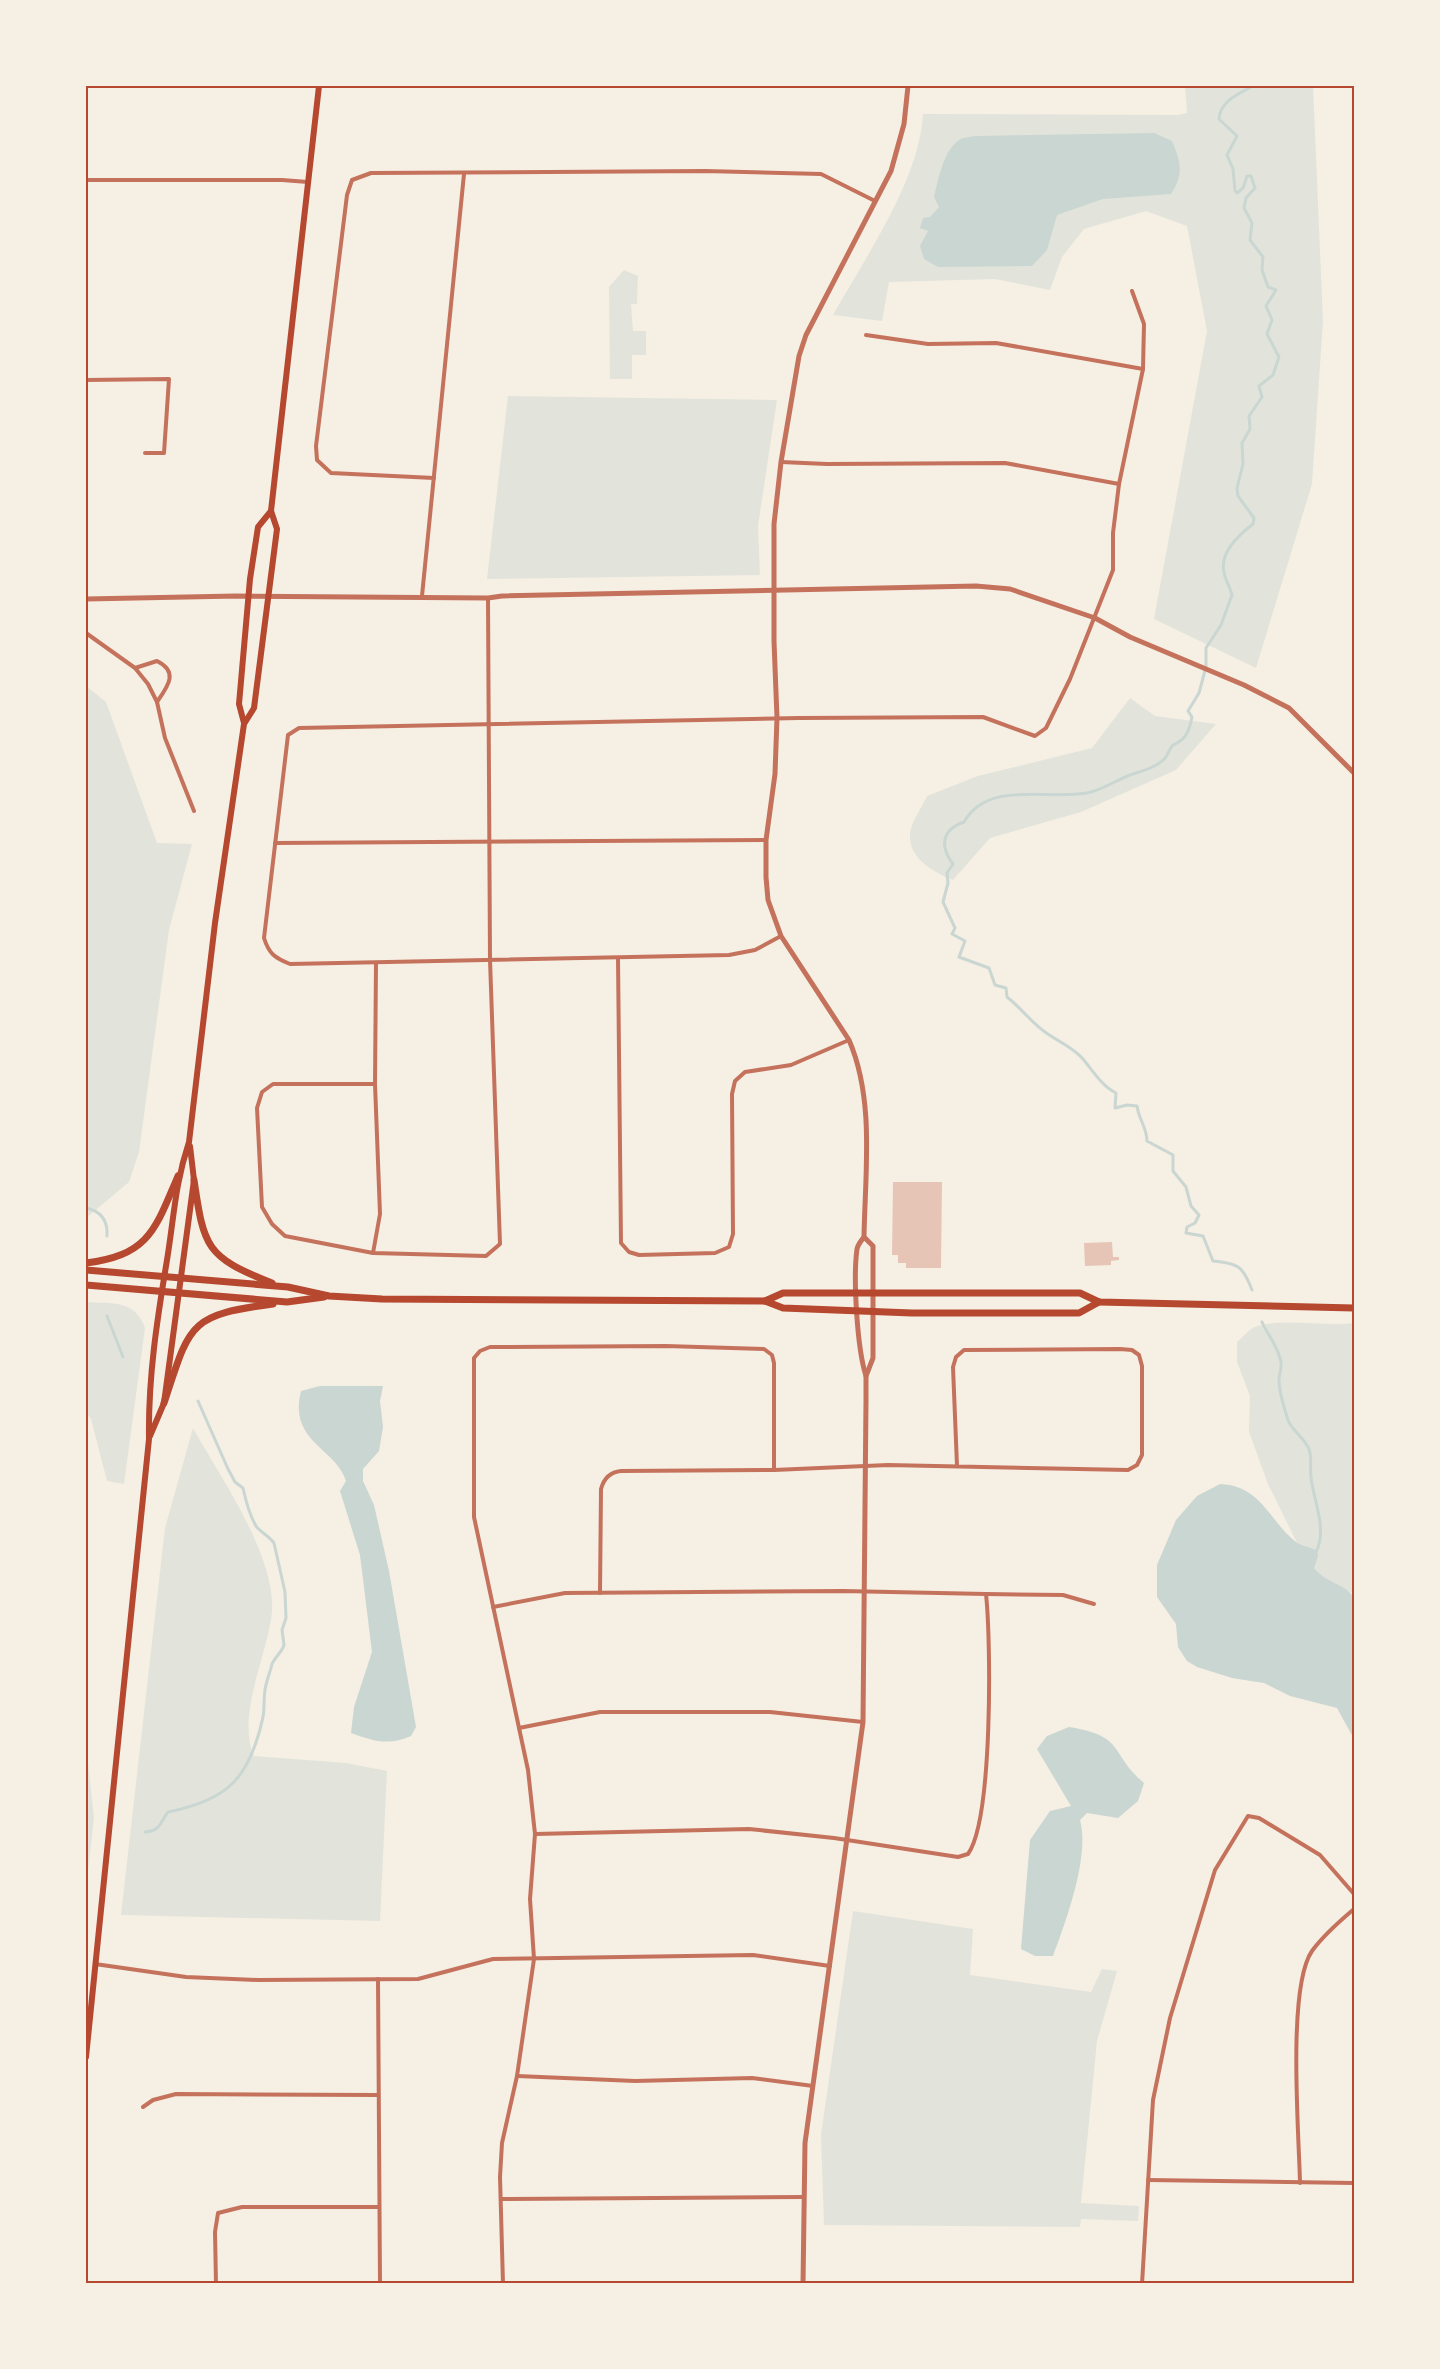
<svg xmlns="http://www.w3.org/2000/svg" width="1440" height="2369" viewBox="0 0 1440 2369" font-family="Lato,sans-serif">
  <rect width="100%" height="100%" fill="#f6efe4"/>
  <g fill="#e2e4dc">
    <path d="M1185 86H1313L1323 321 1312 484 1256 668 1154 619 1207 331 1187 226 1146 211 1084 229 1062 257 1050 290 995 279 889 282 882 321 833 315C866 256 919 181 923 114L1177 115 1187 113Z"/>
    <path d="M624 270 638 276 637 304H631L633 331H646V355H632V379H610L609 287Z"/>
    <path d="M508 396 777 400 758 526 760 575 487 579Z"/>
    <path d="M86 686 106 702 157 843 192 844 169 930 139 1152 129 1182 86 1218Z"/>
    <path d="M1130 698 1155 716 1216 724 1176 770 1081 812 990 838 953 880C934 872 909 859 910 835 910 824 922 807 927 796L978 776 1092 748Z"/>
    <path d="M86 1302C112 1304 135 1299 145 1328L124 1484 107 1481 91 1419 86 1412Z"/>
    <path d="M1354 1323V1594L1308 1573 1300 1549 1268 1484 1249 1432 1250 1396 1237 1362V1342C1242 1338 1248 1330 1255 1327 1282 1317 1324 1327 1354 1323Z"/>
    <path d="M193 1428C220 1477 276 1555 272 1612 268 1654 236 1715 254 1756L346 1763 387 1771 380 1921 121 1915 165 1528Z"/>
    <path d="M86 1744 94 1818 86 1889Z"/>
    <path d="M853 1911 973 1929 970 1975 1091 1992 1102 1969 1117 1971 1097 2041 1081 2203 1139 2206 1138 2221 1081 2219 1080 2227 824 2225 821 2135Z"/>
  </g>
  <g fill="#c9d6d2">
    <path d="M1154 133 1172 141C1181 162 1184 174 1171 194L1103 199 1057 215 1047 250 1032 266 938 267 924 259 920 246 928 231 920 228 923 218 930 217 939 207 934 197C938 181 944 147 961 139 965 137 972 137 976 136Z"/>
    <path d="M320 1386H383L380 1401 383 1427 379 1451 363 1469V1481L374 1505 389 1571 416 1727 411 1736C389 1746 373 1741 351 1733L354 1707 372 1652 360 1555 340 1491 346 1481C336 1448 288 1442 301 1391Z"/>
    <path d="M1220 1484C1262 1486 1268 1520 1296 1542 1302 1547 1310 1546 1317 1551L1318 1556 1314 1568C1327 1584 1342 1582 1354 1597V1739L1337 1708 1290 1696 1264 1683 1232 1678 1197 1667 1187 1661 1178 1647 1176 1624 1157 1597V1565L1176 1520 1197 1496Z"/>
    <path d="M1069 1727C1126 1736 1109 1753 1144 1783L1138 1801 1118 1818 1087 1813 1080 1820C1090 1856 1066 1921 1053 1956H1035L1021 1949 1030 1840 1050 1811 1071 1806 1037 1749 1047 1736Z"/>
  </g>
  <g fill="none" stroke-linecap="round" stroke-linejoin="round">
    <g stroke="#c9d6d2" stroke-width="3">
      <path d="M86 1208C101 1211 108 1220 107 1236"/>
      <path d="M1252 1290C1243 1266 1238 1263 1213 1261L1203 1236 1186 1233 1187 1227 1195 1223 1199 1215 1191 1206 1186 1187 1173 1171V1155L1147 1141C1147 1128 1139 1120 1137 1106L1127 1105 1115 1108 1116 1093C1102 1086 1093 1071 1083 1059 1073 1047 1057 1041 1045 1032 1032 1023 1020 1007 1007 997L1006 988 995 985 989 968 959 957 965 941 952 934 955 928 943 902 948 883 947 873 953 864C940 847 941 830 964 822 989 778 1052 802 1091 792 1106 788 1118 779 1133 774 1144 770 1153 769 1162 761 1168 757 1168 751 1172 746 1174 744 1178 743 1180 741 1188 736 1190 726 1192 717L1188 711 1199 693 1206 667V648L1221 625 1232 595C1230 587 1225 580 1224 572 1219 552 1240 534 1253 524L1254 518 1238 496 1237 488 1243 464 1242 443 1250 429 1249 416 1262 397 1259 386 1273 375 1279 357 1267 334 1272 320 1266 306 1276 290 1268 287 1262 270 1263 257 1250 240 1252 223 1244 208 1246 198 1255 188 1251 176H1247L1243 188 1237 193 1235 191 1233 169 1227 155 1237 136 1219 119C1220 101 1240 93 1253 86"/>
      <path d="M107 1316 123 1357"/>
      <path d="M1262 1322C1268 1336 1278 1346 1281 1362 1282 1368 1279 1374 1279 1380 1279 1393 1284 1407 1288 1420 1292 1431 1304 1437 1309 1449 1312 1457 1310 1468 1311 1477 1313 1500 1328 1529 1316 1552"/>
      <path d="M145 1832C161 1831 160 1822 168 1812 229 1800 250 1777 263 1717 265 1707 263 1695 266 1685 267 1680 271 1669 272 1664 275 1657 282 1652 284 1645L282 1630 286 1618 285 1592 274 1543C268 1535 260 1532 256 1526 249 1514 246 1502 243 1488L235 1482 228 1469 198 1401"/>
    </g>
  </g>
  <g fill="#e6c5b7">
    <path d="M893 1182H942L941 1268H906V1263H898V1255H892Z"/>
    <path d="M1112 1242 1113 1257H1119V1260L1111 1261V1265L1085 1266 1084 1243Z"/>
  </g>
  <g fill="none" stroke-linecap="round" stroke-linejoin="round">
    <g stroke="#c5725c" stroke-width="4">
      <path d="M86 180H282L308 182"/>
      <path d="M866 335 928 344 996 343 1143 369"/>
      <path d="M86 380 169 379 164 453H145"/>
      <path d="M781 462 827 464 1005 463 1119 484"/>
      <path d="M434 478 331 473 317 460 316 446 347 195 352 180 371 173 705 171 821 174 875 201"/>
      <path d="M422 596 464 174"/>
      <path d="M86 633 135 668 148 684 157 702 165 738 194 811"/>
      <path d="M135 668 157 661C179 672 168 686 157 702"/>
      <path d="M275 843 766 840"/>
      <path d="M781 936 755 950 729 955 290 964C275 958 269 954 264 938L288 735 299 728 799 718 983 717 1035 736 1046 728 1070 679 1113 570V533L1119 484 1143 369 1144 324 1132 291"/>
      <path d="M618 958 621 1243 629 1252 639 1255 715 1253 729 1247 733 1234 732 1094 735 1081 745 1072 791 1065 849 1040"/>
      <path d="M375 1084H273L262 1092 257 1108 262 1207 272 1224 285 1236 373 1253 486 1256 500 1244 490 960 488 598"/>
      <path d="M373 1253 380 1214 375 1084 376 963"/>
      <path d="M600 1593 601 1489C604 1478 610 1472 621 1471L774 1470 888 1465 1128 1470 1137 1465 1142 1455V1366L1139 1355 1132 1350 1120 1349 964 1350 956 1357 953 1367 957 1466"/>
      <path d="M986 1594 1063 1595 1094 1604"/>
      <path d="M493 1607 565 1593 843 1591 986 1594C991 1641 993 1819 968 1854L958 1857 834 1838 749 1829 535 1834"/>
      <path d="M519 1728 600 1712H770L863 1722"/>
      <path d="M95 1964 186 1977 258 1980 418 1979 493 1959 753 1955 830 1966"/>
      <path d="M378 1979 380 2284"/>
      <path d="M517 2076 635 2081 752 2078 813 2086"/>
      <path d="M143 2107 153 2100 176 2094 377 2095"/>
      <path d="M1148 2180 1354 2183"/>
      <path d="M1300 2183C1299 2134 1287 1987 1312 1951 1322 1937 1341 1920 1354 1909"/>
      <path d="M502 2199 804 2197"/>
      <path d="M216 2284 215 2232 218 2213 242 2207H379"/>
      <path d="M503 2284 500 2177 502 2143 517 2076 534 1959 530 1899 535 1834 528 1770 474 1517V1358L480 1351 490 1347 666 1346 764 1349 772 1355 774 1363V1470"/>
      <path d="M1142 2284 1153 2100 1170 2018 1215 1870 1248 1816 1259 1818 1320 1855 1354 1894"/>
    </g>
    <g stroke="#c5725c" stroke-width="5">
      <path d="M86 599 236 596 488 598 502 596 976 586 1010 589 1095 618 1130 637 1244 685 1289 708 1354 773"/>
      <path d="M866 1376C857 1348 853 1278 857 1249 858 1244 861 1241 864 1237 865 1173 875 1100 849 1040L781 936 768 900 766 877V840L775 774 777 718 774 641V524L781 462 799 356 806 335 891 171 904 124 908 86"/>
      <path d="M803 2284 805 2143 863 1722 866 1400V1376L873 1358V1246L864 1237"/>
    </g>
    <g stroke="#b5482f" stroke-width="6">
      <path d="M244 723 239 704 250 579 258 527 271 511"/>
      <path d="M150 1436 164 1403 194 1180 190 1146"/>
      <path d="M86 2057 149 1439C148 1378 157 1320 167 1260 174 1217 175 1184 189 1142L215 923 244 724 254 708 277 529 271 511 319 86"/>
    </g>
    <g stroke="#b5482f" stroke-width="7">
      <path d="M194 1180C204 1248 206 1257 272 1283"/>
      <path d="M86 1263C149 1255 155 1230 178 1176"/>
      <path d="M86 1270 288 1287 329 1296 382 1299 765 1301 783 1308 912 1313H1079L1099 1302"/>
      <path d="M86 1285 287 1302 324 1297"/>
      <path d="M765 1301 783 1293H1080L1099 1302 1354 1308"/>
      <path d="M164 1403C190 1324 188 1315 273 1304"/>
    </g>
  </g>
  <rect width="1440" height="2369" fill="none" stroke="#f6efe4" stroke-width="174"/>
  <rect x="87" y="87" width="1266" height="2195" fill="none" stroke="#b5482f" stroke-width="2"/>
</svg>
